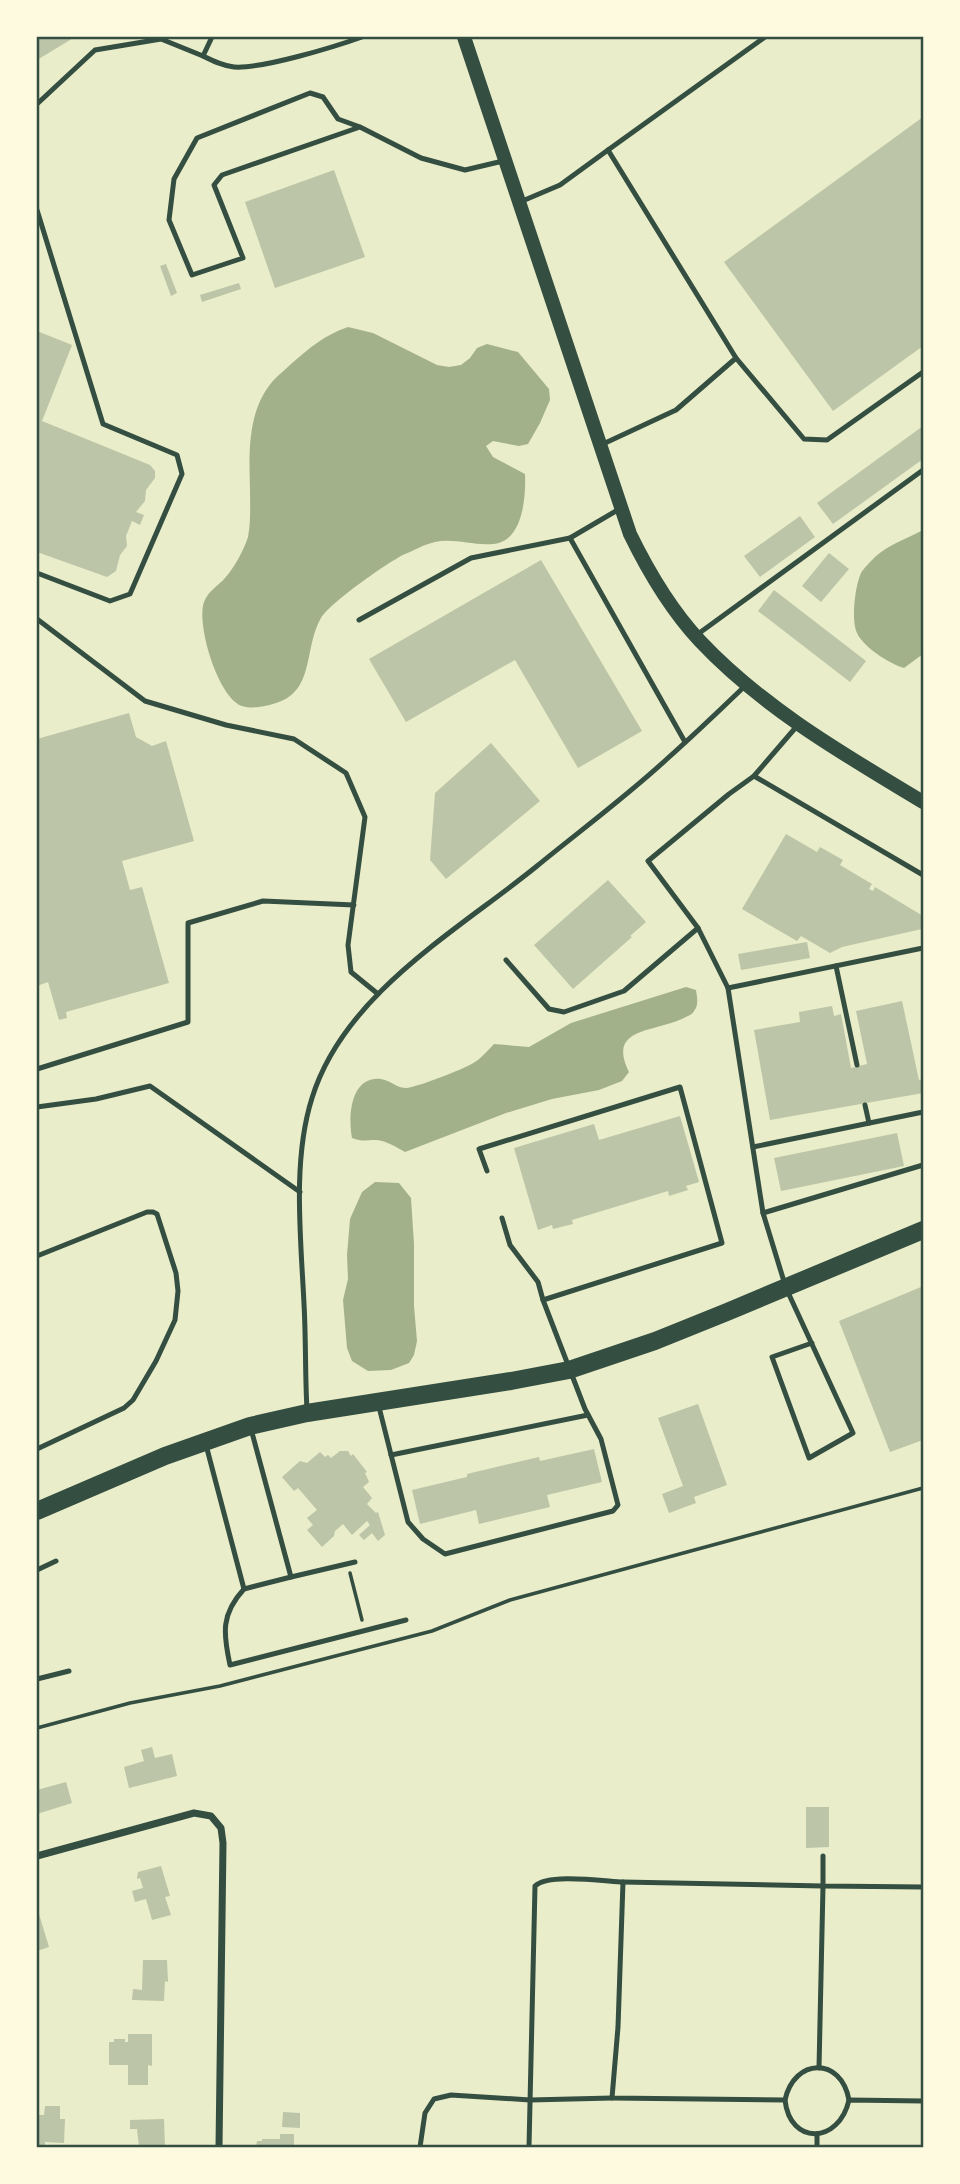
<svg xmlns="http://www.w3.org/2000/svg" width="960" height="2184" viewBox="0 0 960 2184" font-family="'Public Sans',sans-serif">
  <rect width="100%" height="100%" fill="#e9edc9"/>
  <g fill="#a3b18a">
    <path d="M348 327 373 333 437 365 449 367 461 365 470 358 477 348 487 344 518 352 549 389 550 400 540 423 528 444 519 446 493 441 486 446 493 457 525 474C526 497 523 542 493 544 474 546 454 538 435 542 425 544 415 550 405 554 388 562 330 603 321 618 303 649 316 693 273 704 263 707 252 709 242 706 218 698 196 624 204 602 208 591 218 586 225 578 234 568 244 550 248 537 251 521 250 505 250 489 249 453 247 412 272 382 277 376 285 370 291 364 308 349 326 334 348 327Z"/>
    <path d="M923 530V654L904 668C890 664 863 647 857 633 851 620 855 586 861 573 864 568 871 561 875 557 888 545 908 538 923 530Z"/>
    <path d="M686 987 696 990C697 997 699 1005 694 1011 693 1014 688 1016 686 1017 656 1033 606 1026 629 1072L622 1081 599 1090 552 1099 506 1113 405 1152C396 1147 387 1141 376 1140 365 1140 363 1142 352 1138 348 1117 350 1076 381 1079 392 1081 396 1088 407 1088 420 1086 468 1068 478 1060 484 1055 489 1049 494 1044L529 1047 571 1023Z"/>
    <path d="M375 1182 399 1183 411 1198 414 1244V1306L417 1341 414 1355 409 1363 391 1370 368 1371 352 1361 347 1348 343 1300 348 1279 347 1255 350 1219 362 1192Z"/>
  </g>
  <g fill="#bcc5a7">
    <path d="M37 37H75L37 60Z"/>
    <path d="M923 117V346L833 411 724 262Z"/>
    <path d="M334 170 365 257 275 288 245 202Z"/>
    <path d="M166 264 177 293 171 296 160 266Z"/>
    <path d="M239 283 241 289 202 302 200 295Z"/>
    <path d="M37 331 72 345 42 421 150 465 155 471V478L146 490 145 501 136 512 144 515 140 525 132 521 126 536 127 546 120 555 116 571 107 577 37 552Z"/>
    <path d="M923 426V459L833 524 817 503Z"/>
    <path d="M800 516 815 537 760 577 744 556Z"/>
    <path d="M829 553 849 569 821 602 802 586Z"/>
    <path d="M541 560 642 731 578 768 515 660 406 722 369 659Z"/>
    <path d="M774 590 866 661 850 682 758 611Z"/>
    <path d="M129 713 136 737 152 746 166 741 194 841 122 861 130 890 142 887 169 983 66 1012 67 1018 59 1020 48 982 37 986V739Z"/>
    <path d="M491 743 540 801 446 879 430 860 435 793Z"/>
    <path d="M786 834 817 852 820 847 843 860 840 865 872 884 869 889 873 891 875 887 923 916 922 929 842 947 830 953 801 936 797 941 742 909Z"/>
    <path d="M608 880 646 922 630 936 632 937 573 989 534 945Z"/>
    <path d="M807 942 810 958 741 970 738 954Z"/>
    <path d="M902 1001 919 1080 923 1079V1093L770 1120 754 1030 800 1022 799 1012 832 1006 834 1016 841 1014 851 1068 867 1064 856 1011Z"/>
    <path d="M680 1116 699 1182 686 1186 688 1190 669 1196 668 1191 572 1220 573 1224 553 1229 552 1225 538 1230 514 1148 594 1124 599 1140Z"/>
    <path d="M897 1133 904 1166 781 1191 774 1158Z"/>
    <path d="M921 1287 923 1292V1440L890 1452 839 1321Z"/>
    <path d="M698 1404 727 1485 694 1497 696 1503 669 1513 662 1494 683 1486 658 1418Z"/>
    <path d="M594 1449 602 1482 547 1495 550 1507 479 1524 476 1510 420 1524 412 1490 467 1477V1474L539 1457 540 1461Z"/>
    <path d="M340 1451H348L351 1456 353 1454 367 1472 365 1473 369 1482 363 1487 372 1498 367 1504 376 1513 378 1512 385 1535 378 1541 372 1533 364 1540 359 1535 370 1525 367 1521 352 1535 343 1524 335 1531 334 1536 322 1547 307 1530 313 1525 307 1518 317 1510 298 1488 294 1491 282 1477 300 1461 307 1463 320 1452 325 1457 328 1455 331 1458Z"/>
    <path d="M152 1747 155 1758 172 1754 177 1776 129 1788 124 1767 144 1761 141 1750Z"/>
    <path d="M66 1782 72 1803 37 1814V1790Z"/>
    <path d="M806 1807H829V1847L806 1848Z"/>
    <path d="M161 1866 170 1896 165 1897 171 1915 152 1920 146 1899 135 1902 132 1891 143 1888 140 1878 137 1879 138 1872Z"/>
    <path d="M39 1914 49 1947 37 1951V1915Z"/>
    <path d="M143 1960H167L168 1982 165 1981 164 2001 132 2000 133 1989 142 1990Z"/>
    <path d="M128 2034H152V2066L148 2065V2085H128V2065H109V2042H114V2039H125V2042H128Z"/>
    <path d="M45 2106H60V2119H65L64 2143 45 2142V2147H37V2115H44Z"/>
    <path d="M283 2112 300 2113V2128L282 2127Z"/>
    <path d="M164 2119 165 2147H139L137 2129H130V2120Z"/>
    <path d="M280 2134H294V2147H256L257 2141H262V2139H280Z"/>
  </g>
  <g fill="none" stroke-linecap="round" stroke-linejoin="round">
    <g stroke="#344e41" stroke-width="3.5">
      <path d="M350 1573 362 1620"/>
      <path d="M37 1728 130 1703 220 1686 432 1631 510 1600 923 1488"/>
    </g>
    <g stroke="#344e41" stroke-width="5">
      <path d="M212 37 203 56C213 61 223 66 234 67 262 69 334 47 362 37"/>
      <path d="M765 37 608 150 736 358 804 439 827 440 923 372"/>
      <path d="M37 104 95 50 161 39 203 56"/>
      <path d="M360 127 222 175 214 185 243 258 192 275 169 220 174 179 197 138 310 93 323 97 338 119 360 127 421 158 465 170 503 161"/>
      <path d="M520 202 560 185 608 150"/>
      <path d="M37 210 103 424 177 455 182 474 130 594 110 601 37 573"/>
      <path d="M603 444 676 410 736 358"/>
      <path d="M621 508 570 538 685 742"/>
      <path d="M37 619 145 701 226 725 294 739 346 773 365 817 348 945 351 972 378 994"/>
      <path d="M359 620 471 558 570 538"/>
      <path d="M698 634 923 470"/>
      <path d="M797 726 754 776 729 794 648 861 698 928 728 988 763 1213 786 1288 853 1433 809 1458 772 1357 812 1343"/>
      <path d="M754 776 923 875"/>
      <path d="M506 960 549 1009 564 1012 624 991 698 928"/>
      <path d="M836 966 857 1065"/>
      <path d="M728 988 923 948"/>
      <path d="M37 1069 188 1022V923L263 901 354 905"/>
      <path d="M865 1105 869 1123"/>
      <path d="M37 1107 96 1099 150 1086 300 1192"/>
      <path d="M753 1147 923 1112"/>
      <path d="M487 1171 479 1149 680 1087 722 1243 543 1300 538 1282 510 1245 502 1218"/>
      <path d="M763 1213 923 1165"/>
      <path d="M37 1256 147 1212H153L157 1214 176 1273 178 1291 175 1320 156 1361 133 1400 124 1408 37 1449"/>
      <path d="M379 1407 408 1522 423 1539 445 1554 613 1511 618 1505 601 1439 585 1409 543 1300"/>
      <path d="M307 1410C305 1375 306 1339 304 1304 301 1239 292 1161 312 1098 344 994 457 931 537 866 581 830 627 796 668 758 695 734 720 710 746 685"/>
      <path d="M206 1445 244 1589 291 1577 251 1429"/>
      <path d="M391 1455 588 1415"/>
      <path d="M37 1570 56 1561"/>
      <path d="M291 1577 355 1562"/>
      <path d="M244 1589C221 1614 223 1633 230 1665L406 1620"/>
      <path d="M37 1679 69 1671"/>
      <path d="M823 1856V1886L923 1887"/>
      <path d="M623 1882 823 1886 819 2068"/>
      <path d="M785 2100C794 2058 841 2056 849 2100"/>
      <path d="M420 2147 425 2113 434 2099 451 2095 530 2100 612 2098"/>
      <path d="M529 2147 535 1886C548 1873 603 1881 623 1882L618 2027 612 2098 785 2100C790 2146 839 2144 849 2100L923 2101"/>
      <path d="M817 2147V2134"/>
    </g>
    <path stroke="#344e41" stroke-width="7" d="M37 1856 194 1813 211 1816 221 1828 223 1843 219 2147"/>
    <path stroke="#344e41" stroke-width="14" d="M464 37 630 534C649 573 670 609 700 641 763 708 845 755 923 802"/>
    <path stroke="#344e41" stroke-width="18" d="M37 1511 165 1456 250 1426 307 1413 511 1381 569 1370 655 1341 727 1312 923 1230"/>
  </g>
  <rect width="960" height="2184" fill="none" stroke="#fefae0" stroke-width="77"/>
  <rect x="38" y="38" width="884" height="2108" fill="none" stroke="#344e41" stroke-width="2.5"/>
</svg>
